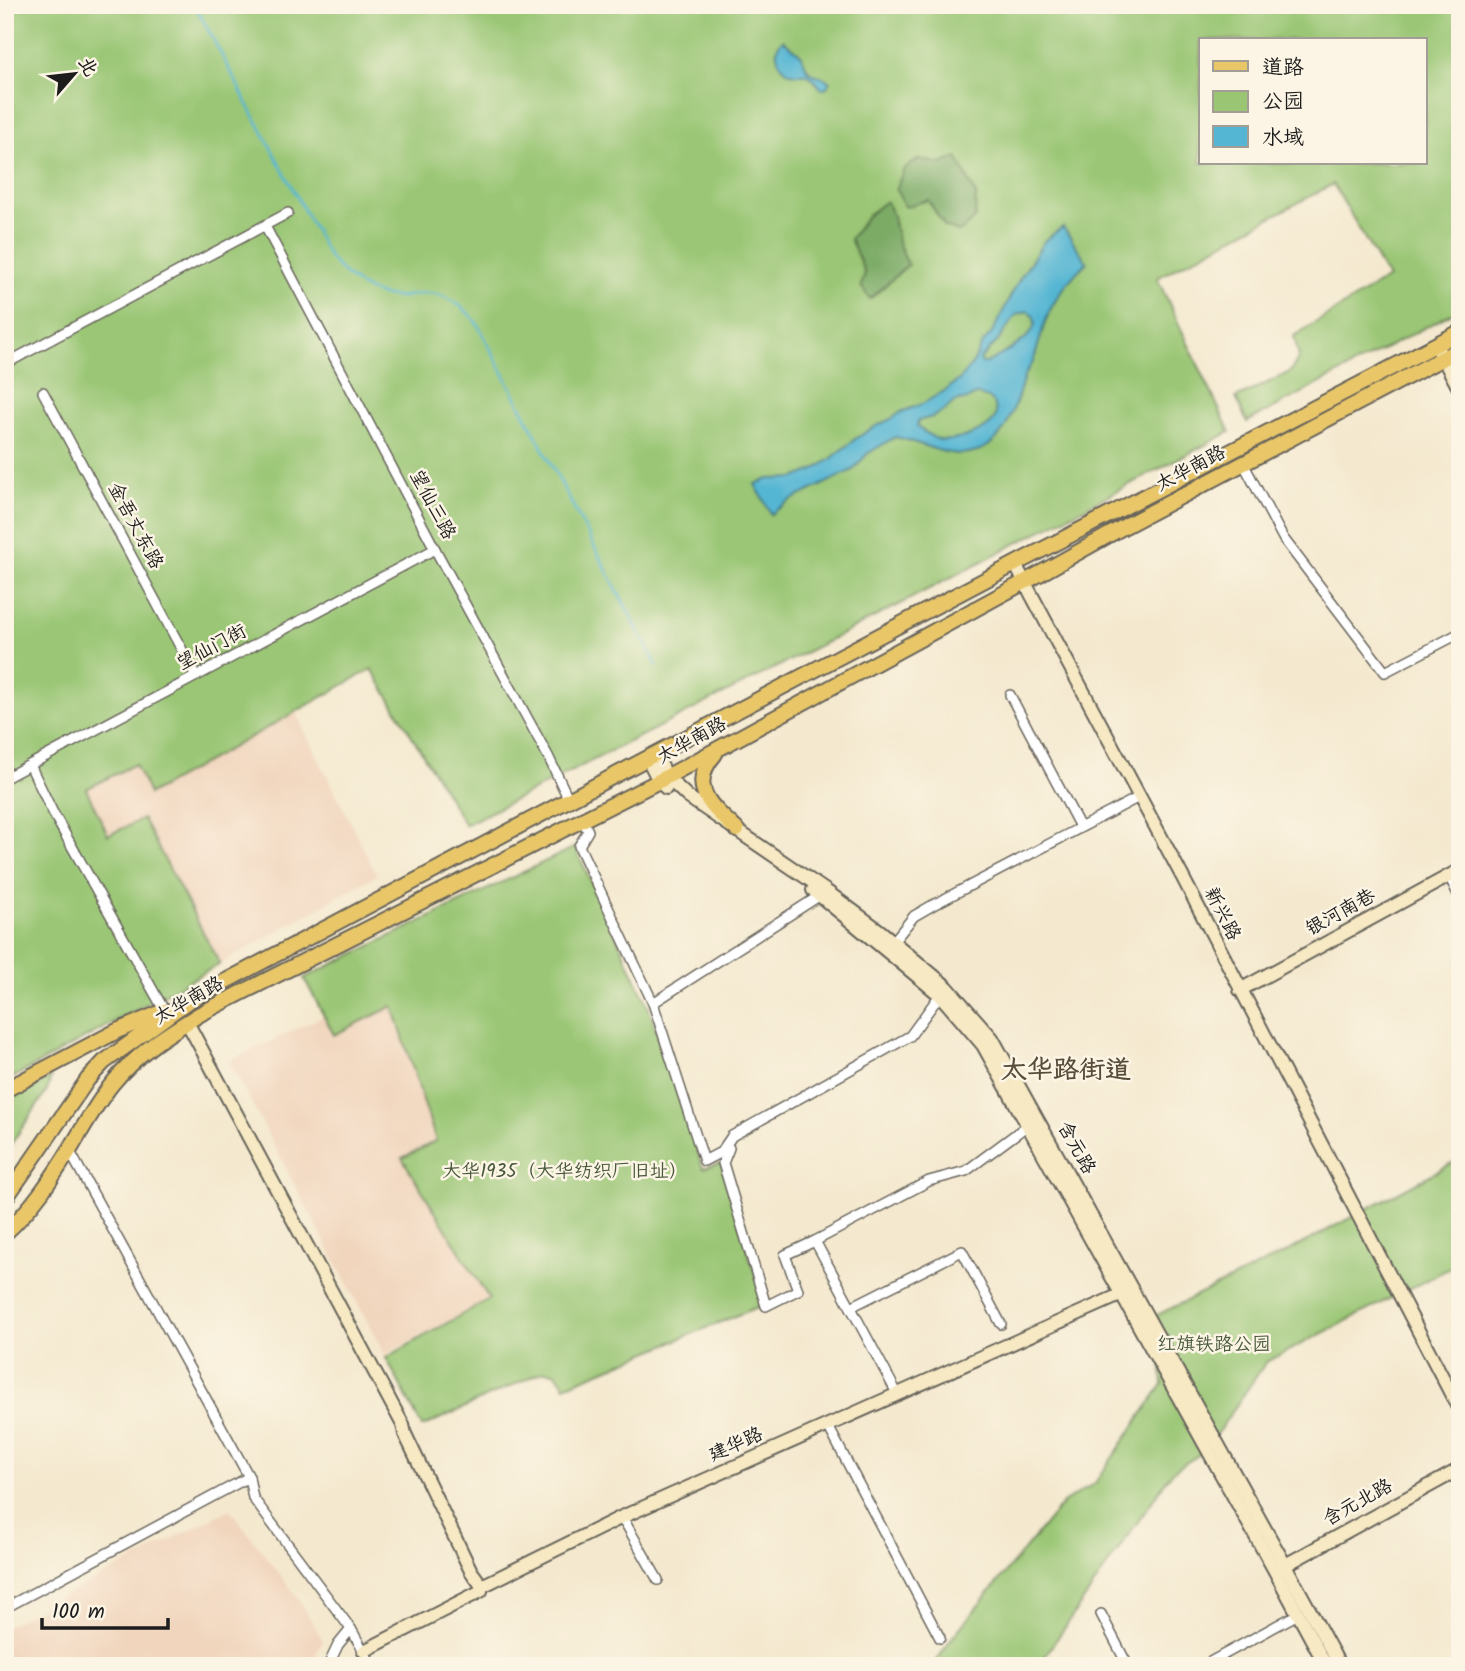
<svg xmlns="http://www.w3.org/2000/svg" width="1465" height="1671" viewBox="0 0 1465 1671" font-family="Kalam,'LXGW WenKai TC',sans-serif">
  <rect width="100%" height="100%" fill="#fcf5e5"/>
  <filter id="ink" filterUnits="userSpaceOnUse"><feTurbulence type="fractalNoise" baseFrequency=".0143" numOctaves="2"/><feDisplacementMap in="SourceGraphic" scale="14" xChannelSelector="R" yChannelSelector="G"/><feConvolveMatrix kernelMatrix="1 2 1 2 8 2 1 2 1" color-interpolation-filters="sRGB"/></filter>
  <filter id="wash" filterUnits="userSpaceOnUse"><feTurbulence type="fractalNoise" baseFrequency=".00686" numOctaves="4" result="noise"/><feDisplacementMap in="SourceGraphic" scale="28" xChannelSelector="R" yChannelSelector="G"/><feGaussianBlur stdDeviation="1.57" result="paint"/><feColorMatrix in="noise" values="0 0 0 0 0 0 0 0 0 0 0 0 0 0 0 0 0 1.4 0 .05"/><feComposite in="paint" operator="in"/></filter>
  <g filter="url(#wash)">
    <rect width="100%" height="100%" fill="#f4e9cf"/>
    <g fill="#f1d5bd">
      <path d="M295 712 377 875 220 964 143 820 108 835 85 790 135 764 150 794Z"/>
      <path d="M392 1006 435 1140 401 1157 488 1299 385 1355 229 1061 323 1016 334 1036Z"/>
      <path d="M230 1509 298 1598 323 1640 310 1666H5V1627Z"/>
    </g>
    <g fill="#9ac674" stroke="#5b7148" stroke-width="2" fill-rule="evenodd">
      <path d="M5 5H1460V309L1247 422 1236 398 1290 372 1299 357 1294 336 1388 278 1333 184 1157 278 1230 432 848 631 465 825 372 669 149 794 135 764 86 789 108 835 143 819 220 964 5 1082ZM1201 40H1425V163H1201Z"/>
      <path d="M575 847 647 1003 703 1168 721 1163 761 1294 760 1306 565 1386 555 1372 544 1371 422 1427 386 1358 489 1299 402 1158 436 1141 393 1006 334 1035 304 978Z"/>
      <path d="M51 1077 47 1091 5 1153V1102Z"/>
      <path d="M1460 1159V1263L1266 1362 1218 1432 1200 1454 1173 1471 1038 1666H933L954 1635 1063 1503 1095 1483 1163 1384 1157 1315 1285 1253Z"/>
    </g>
    <g fill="#7bab66" stroke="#4c6441" stroke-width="2">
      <path d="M957 157 976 195 975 219 959 232 945 227 928 200 905 207 896 189 904 169 919 159 942 164Z"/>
      <path d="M886 201 893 216 898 242 908 265 870 299 861 286 865 273 850 239 868 215Z"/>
    </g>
    <g fill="#54b6d3" stroke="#386978" stroke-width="2" fill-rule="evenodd">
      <path d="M783 40C785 42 800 53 801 55 804 60 805 67 809 71 815 77 823 75 830 82L827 87 822 89C816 84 813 76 806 74 802 73 798 75 794 74 780 71 770 51 783 40Z"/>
      <path d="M1063 227 1087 262C1073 275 1060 291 1051 308 1043 324 1040 342 1034 359 1032 365 1026 371 1024 377 1015 404 1008 441 977 451 949 461 922 442 895 437L867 454 853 470 789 501 771 514 755 484 769 479 794 478 812 471 831 459 855 439 872 428 893 418 901 412 922 404 946 390 960 379 973 363 982 344 992 333 1019 280 1045 240ZM1028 311C1054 330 999 356 986 363H982L980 359 998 341 1016 315ZM978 394C981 396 985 397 988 398 993 401 996 407 996 412 997 430 955 442 941 440 933 439 923 431 917 426L918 421 932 417 944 411 954 402 968 399Z"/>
    </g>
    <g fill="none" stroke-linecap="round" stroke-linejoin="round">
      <path stroke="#54b6d3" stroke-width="2.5" d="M195 5 329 257C345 277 369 297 397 297 406 297 415 294 424 293 446 292 466 308 478 325L657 666"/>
    </g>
  </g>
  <g filter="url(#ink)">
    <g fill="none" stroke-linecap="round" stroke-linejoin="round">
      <g stroke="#68645b" stroke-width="12">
        <g id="street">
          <path d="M265 226 435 549 548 756 569 800"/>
          <path d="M5 364 288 213"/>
          <path d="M43 392 196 676"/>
          <path d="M1243 463 1283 538 1385 672 1460 633"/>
          <path d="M1010 695 1080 827"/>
          <path d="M30 765 52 811 164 1010"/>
          <path d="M5 778 435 549"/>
          <path d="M582 819 588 831 579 846 653 1003 704 1161 721 1152 732 1136 910 1036 940 995"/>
          <path d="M1449 876 1460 898"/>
          <path d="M893 942 914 916 933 905 1139 797"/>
          <path d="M653 1003 819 896"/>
          <path d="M729 1148 723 1163 766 1306 798 1290 785 1255 815 1241 929 1181 966 1171 1028 1125"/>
          <path d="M69 1150 249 1477 253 1498 351 1629 372 1666"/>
          <path d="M815 1241 898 1395"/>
          <path d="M851 1307 962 1251 1001 1324"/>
          <path d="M828 1426 940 1638"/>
          <path d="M622 1517 658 1580"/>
          <path d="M5 1608 249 1477"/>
          <path d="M1101 1614 1128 1666"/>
          <path d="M328 1666 338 1645 351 1629"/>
          <path d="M1203 1666 1298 1614"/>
        </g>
      </g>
      <g stroke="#68645b" stroke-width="16">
        <g id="secondary">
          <path d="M1439 351 1460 390"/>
          <path d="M1015 564 1182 876 1460 1411"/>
          <path d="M656 755 667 777 688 797 826 891 880 931 947 987 992 1038 1285 1565 1340 1666"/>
          <path d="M648 759 659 781 666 788"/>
          <path d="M813 890 940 995 983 1045 1275 1571 1326 1666"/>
          <path d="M1240 990 1460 870"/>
          <path d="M187 1022 403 1425 405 1434 471 1571 482 1586"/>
          <path d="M1278 1569 1460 1469"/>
          <path d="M364 1651 481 1591 482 1586 622 1517 1129 1291"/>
        </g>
      </g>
      <g stroke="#68645b" stroke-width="18">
        <g id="primary">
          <path d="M715 754C686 787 712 807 737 830"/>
          <path d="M5 1090 117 1031 164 1011"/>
          <path d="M5 1199 88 1079 104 1062 188 1001 1015 564 1460 332"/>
          <path d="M5 1233C32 1209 52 1178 71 1148 84 1126 96 1104 112 1084 137 1053 166 1035 200 1014L659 781 1032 578 1125 526 1460 349"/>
        </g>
      </g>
      <use href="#street" stroke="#fff" stroke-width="9"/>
      <use href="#secondary" stroke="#f6e9c3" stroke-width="12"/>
      <use href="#primary" stroke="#e9c769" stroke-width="14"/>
    </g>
  </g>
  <g text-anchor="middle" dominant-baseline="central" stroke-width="5" stroke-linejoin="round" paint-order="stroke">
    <g font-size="19" fill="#1c1c1c" stroke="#fcf5e5">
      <text transform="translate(1191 469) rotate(-28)">太华南路</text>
      <text transform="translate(432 505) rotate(62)">望仙三路</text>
      <text transform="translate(135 526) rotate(62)">金吾丈东路</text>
      <text transform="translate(212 648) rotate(-28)">望仙门街</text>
      <text transform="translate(692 741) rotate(-29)">太华南路</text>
      <text transform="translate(1341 913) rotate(-29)">银河南巷</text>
      <text transform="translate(1222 914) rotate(63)">新兴路</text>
      <text transform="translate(189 1001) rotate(-30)">太华南路</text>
      <text transform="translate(1076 1148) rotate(61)">含元路</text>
      <text transform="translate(736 1445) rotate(-24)">建华路</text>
      <text transform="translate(1358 1503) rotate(-29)">含元北路</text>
    </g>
    <g font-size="19" fill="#48583b" stroke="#fcf5e5">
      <text x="565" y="1172">大华1935（大华纺织厂旧址）</text>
      <text x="1214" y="1345">红旗铁路公园</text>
    </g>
    <g font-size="26" font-weight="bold" fill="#584b38" stroke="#fcf5e5">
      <text x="1066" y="1071">太华路街道</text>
    </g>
  </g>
  <rect width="1465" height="1671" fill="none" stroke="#fcf5e5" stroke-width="28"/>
  <rect x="1199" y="38" width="228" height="126" fill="#fcf5e5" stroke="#a29e95" stroke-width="2"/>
  <rect x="1213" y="61" width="35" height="10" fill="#e9c769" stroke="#a29e95" stroke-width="2"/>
  <text x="1262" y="74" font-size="21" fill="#1c1c1c">道路</text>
  <rect x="1213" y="91" width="35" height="21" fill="#9ac674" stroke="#a29e95" stroke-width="2"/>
  <text x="1262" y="108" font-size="21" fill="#1c1c1c">公园</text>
  <rect x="1213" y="126" width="35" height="21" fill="#54b6d3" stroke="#a29e95" stroke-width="2"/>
  <text x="1262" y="144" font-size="21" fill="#1c1c1c">水域</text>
  <g transform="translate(74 74) rotate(62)" stroke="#fcf5e5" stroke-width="5" paint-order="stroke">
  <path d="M0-5L12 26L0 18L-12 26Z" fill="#1c1c1c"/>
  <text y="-10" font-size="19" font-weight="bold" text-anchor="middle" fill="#1c1c1c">北</text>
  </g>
  <path d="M42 1618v10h126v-10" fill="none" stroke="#1c1c1c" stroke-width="3.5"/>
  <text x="52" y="1618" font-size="21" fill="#1c1c1c" stroke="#fcf5e5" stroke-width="5" paint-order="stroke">100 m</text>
</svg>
